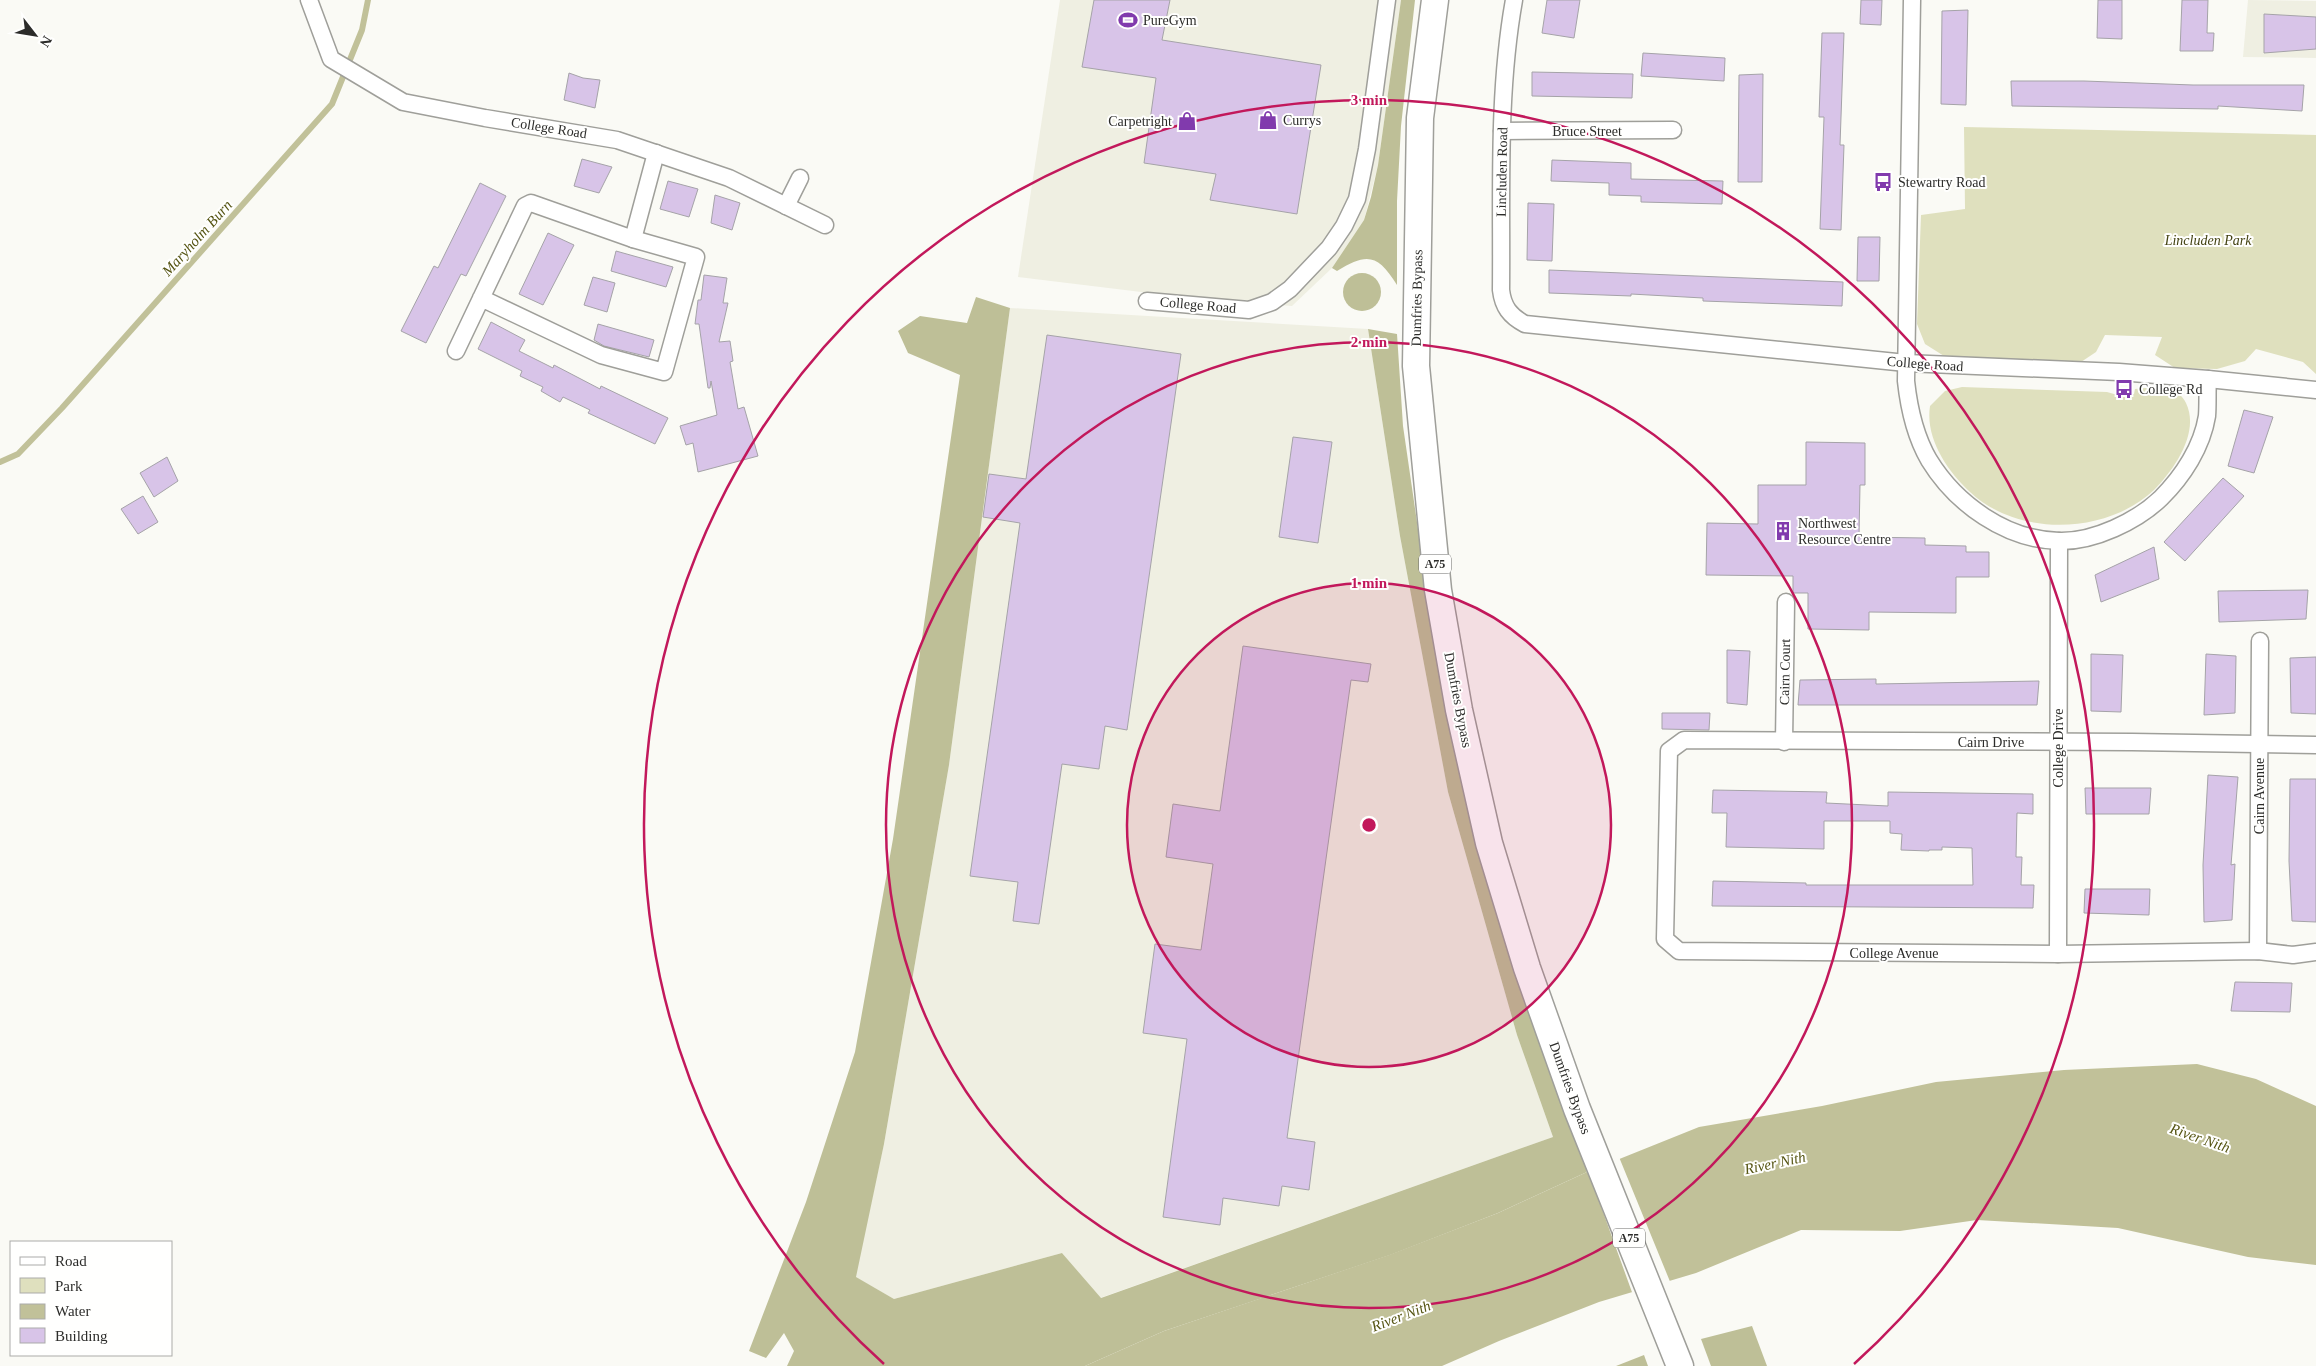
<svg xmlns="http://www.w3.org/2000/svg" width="2316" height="1366" viewBox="0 0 2316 1366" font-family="Georgia,serif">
  <rect width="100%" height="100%" fill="#fafaf5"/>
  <g fill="#efefe2">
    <path d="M1060 0H1401L1378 165 1364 220 1332 268 1292 306 1207 300 1018 277Z"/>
    <path d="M2248 0 2316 1V58L2243 57Z"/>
    <path d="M1010 308 1368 329 1400 536 1448 792 1517 1035 1553 1137 1100 1298 1062 1253 894 1299 855 1277 884 1144 949 765Z"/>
  </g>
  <g fill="#dfe0be">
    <path d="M1964 127 2316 135V374L2303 362 2256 349 2245 361 2217 369 2175 368 2155 355 2162 337 2105 335 2096 352 2081 362 1944 356 1925 344 1917 324 1921 215 1965 209Z"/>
    <path d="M1962 387 2107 392 2114 394H2134L2135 389C2145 388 2156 386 2166 388 2175 389 2182 395 2186 403 2200 432 2175 469 2154 490 2106 535 2018 537 1970 492 1947 471 1925 438 1930 406L1945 391Z"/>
  </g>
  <g fill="#bebf97">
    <path d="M1401 0H1415L1401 126 1397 201V285C1378 255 1368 252 1337 271L1332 268 1364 220 1371 197 1378 165Z"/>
    <circle cx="1362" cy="292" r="19"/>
    <path d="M976 297 1010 308 949 765 884 1144 856 1277 894 1299 1062 1253 1101 1298 1553 1137 1517 1035 1448 792 1400 536 1368 329 1397 334 1403 426 1433 632 1533 1014 1587 1172 1498 1213 1390 1255 1164 1331 1085 1366H787L794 1351 784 1333 766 1358 749 1351 806 1202 855 1052 893 839 960 375 908 353 898 331 920 316 967 323Z"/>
    <path d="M1752 1326 1767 1366H1711L1701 1339Z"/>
    <path d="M1644 1355 1648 1366H1616Z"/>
  </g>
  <path fill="#c1c199" d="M2197 1064 2256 1079 2316 1106V1265L2248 1257 2118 1228 1977 1220 1900 1231 1801 1230 1696 1273 1599 1302 1499 1341 1442 1366H1085L1164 1331 1389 1255 1498 1213 1587 1172 1699 1127 1822 1106 1936 1082 2064 1070Z"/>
  <path fill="#fafaf5" d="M1619 1157 1671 1284 1633 1295 1594 1187 1586 1170Z"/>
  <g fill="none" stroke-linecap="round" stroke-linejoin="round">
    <path stroke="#c1c199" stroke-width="6" d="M0 462 18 454 62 408 332 104 362 30 368 0"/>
  </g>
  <g fill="#d8c4e8" stroke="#a5a3a8">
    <path d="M1094 0H1170L1162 40 1321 65 1297 214 1210 200 1216 174 1144 163 1156 78 1082 67Z"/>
    <path d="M1547 0H1580L1574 38 1542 33Z"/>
    <path d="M1861 0H1882L1881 25 1860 24Z"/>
    <path d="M2098 0H2122V39L2097 38Z"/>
    <path d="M2182 0H2208L2207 33H2214L2213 51H2180Z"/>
    <path d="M1968 10 1966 105 1941 104 1942 11Z"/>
    <path d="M2264 14 2316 17V49L2264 53Z"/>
    <path d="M1822 33H1844L1840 145H1844L1841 230 1820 229 1824 117H1819Z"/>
    <path d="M1643 53 1725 58 1724 81 1641 76Z"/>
    <path d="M1532 72 1633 74 1632 98 1532 96Z"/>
    <path d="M569 73 583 78 600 80 595 108 564 100Z"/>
    <path d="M1763 74 1762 182H1738L1739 75Z"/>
    <path d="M2011 81H2084L2193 85H2304L2302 111 2218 106V109L2012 106Z"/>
    <path d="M582 159 612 167 599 193 574 186Z"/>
    <path d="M1552 160 1631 163V179L1723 181 1722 204 1641 202V196L1609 195V183L1551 181Z"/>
    <path d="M668 181 698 189 689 217 660 209Z"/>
    <path d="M480 183 506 196 466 276 461 274 426 343 401 331 434 266 438 268Z"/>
    <path d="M715 195 740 203 732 230 711 223Z"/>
    <path d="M1528 203 1554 204 1552 261 1527 260Z"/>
    <path d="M548 233 574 245 543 305 519 294Z"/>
    <path d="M1858 237H1880L1879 281H1857Z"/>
    <path d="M616 251 673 267 666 287 611 271Z"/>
    <path d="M1549 270 1843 282 1842 306 1703 301V298L1631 294V296L1549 293Z"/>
    <path d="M704 275 727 278 723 303H728L719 342 730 341 733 361 730 362 738 409 744 407 758 456 698 472 693 443 686 445 680 426 717 415 711 381 710 388H708L699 324H695L698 300H701Z"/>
    <path d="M593 277 615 283 607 312 584 305Z"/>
    <path d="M491 322 525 340 519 351 553 368 554 365 600 389 601 386 668 418 655 444 588 413 590 410 563 397 560 402 541 391 543 387 520 376 522 371 478 349Z"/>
    <path d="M598 324 654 340 649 357 604 346 594 340Z"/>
    <path d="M1047 335 1181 354 1127 730 1105 726 1099 769 1062 764 1039 924 1013 921 1018 882 970 876 1020 523 983 517 989 474 1026 479Z"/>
    <path d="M2244 410 2273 417 2254 473 2228 466Z"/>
    <path d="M1293 437 1332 442 1318 543 1279 537Z"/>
    <path d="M1806 442 1865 443V485H1860L1859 537 1925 538V545L1966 546V552H1989V577H1956V613L1869 612V630L1808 629V593H1793V576L1706 575 1707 523 1758 524V485H1806Z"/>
    <path d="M167 457 178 481 154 497 140 473Z"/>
    <path d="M2223 478 2244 496 2185 561 2164 542Z"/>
    <path d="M143 496 158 522 138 534 121 509Z"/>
    <path d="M2154 547 2159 579 2101 602 2095 575Z"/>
    <path d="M2308 590 2306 619 2219 622 2218 591Z"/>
    <path d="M1243 646 1371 664 1368 682 1351 680 1287 1138 1315 1142 1309 1190 1282 1186 1279 1206 1223 1198 1220 1225 1163 1217 1187 1039 1143 1033 1155 944 1201 950 1213 864 1166 857 1173 804 1220 811Z"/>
    <path d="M1727 650 1750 651 1747 705 1727 703Z"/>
    <path d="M2091 654 2123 655 2121 712 2091 711Z"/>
    <path d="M2206 654 2236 656 2235 713 2204 715Z"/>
    <path d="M2316 657V714L2291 713 2290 658Z"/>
    <path d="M1876 679V684L2039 681 2037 705H1798L1800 680Z"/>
    <path d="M1662 713H1710L1709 730 1662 729Z"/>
    <path d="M2208 775 2238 777 2231 865 2235 864 2232 920 2204 922 2203 865Z"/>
    <path d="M2290 779H2316V922L2292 921 2289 861Z"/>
    <path d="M2085 788H2151L2149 814H2086Z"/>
    <path d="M1713 790 1827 792 1826 803 1888 806V792L2033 794V814L2017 813 2016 857H2022L2021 885H2034L2033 908 1712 906 1713 881 1806 883V885H1973L1972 848 1942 847V850H1929V851L1901 850 1902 834 1890 833V821H1824V849L1726 847 1727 813H1712Z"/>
    <path d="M2085 889H2150L2149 915 2084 913Z"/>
    <path d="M2235 982 2292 983 2290 1012 2231 1011Z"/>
  </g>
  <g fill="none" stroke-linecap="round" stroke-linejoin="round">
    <g stroke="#9f9f9a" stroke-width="19">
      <g id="minor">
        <path d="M309 0 331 59 403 102 485 118 617 140 729 178 825 225"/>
        <path d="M1514 0C1497 95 1502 194 1501 290 1503 307 1510 316 1525 324L1906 363 2119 372 2208 379 2316 390"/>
        <path d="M1912 0 1906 381C1909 409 1915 436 1929 460 1956 504 2006 540 2059 541 2094 542 2137 521 2161 498 2183 476 2202 447 2207 416 2208 404 2207 391 2208 379"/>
        <path d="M1502 131 1673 130"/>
        <path d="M786 206 800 178"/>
        <path d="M633 239 656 153"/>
        <path d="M1147 301 1249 310 1272 302 1290 289 1329 248 1344 226 1357 199 1367 149 1387 0"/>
        <path d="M456 351 525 206 531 203 633 239 696 257 664 372 601 355 481 298"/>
        <path d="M1784 742 1786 602"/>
        <path d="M2316 745 2132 742 1684 740 1669 751 1665 939 1679 951 2058 954 2258 951 2293 955 2316 952"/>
        <path d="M2258 951 2260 641"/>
        <path d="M2058 954 2059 541"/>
      </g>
    </g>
    <g stroke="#9f9f9a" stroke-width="29">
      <path id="trunk" d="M1435 0 1420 118 1416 366 1438 590 1459 710 1489 843 1527 968 1577 1109 1680 1366"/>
    </g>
    <use href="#minor" stroke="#fff" stroke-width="16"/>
    <use href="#trunk" stroke="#fff" stroke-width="26"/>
  </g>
  <circle cx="1369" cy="825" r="242" fill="#c2185b" fill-opacity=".12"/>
  <g fill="none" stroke="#c2185b" stroke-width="2.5">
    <circle cx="1369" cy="825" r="242"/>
    <circle cx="1369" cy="825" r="483"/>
    <path d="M884 1364A725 725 0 1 1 1854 1364"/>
  </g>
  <defs>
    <g id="stadium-bare" transform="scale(1.5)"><path d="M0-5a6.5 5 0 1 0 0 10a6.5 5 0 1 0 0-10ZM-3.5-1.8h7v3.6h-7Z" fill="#813aad" stroke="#fffffe" stroke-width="2.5" paint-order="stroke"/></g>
    <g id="shop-bare" transform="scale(1.5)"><path d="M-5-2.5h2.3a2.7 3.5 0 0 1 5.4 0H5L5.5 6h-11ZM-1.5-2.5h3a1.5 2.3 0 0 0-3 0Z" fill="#813aad" stroke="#fffffe" stroke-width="2.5" paint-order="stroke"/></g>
    <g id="bus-bare" transform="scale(1.5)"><path d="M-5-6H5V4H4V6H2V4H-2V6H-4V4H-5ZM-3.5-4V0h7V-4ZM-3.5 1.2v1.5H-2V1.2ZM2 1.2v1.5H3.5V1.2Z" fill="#813aad" stroke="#fffffe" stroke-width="2.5" paint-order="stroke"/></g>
    <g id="building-bare" transform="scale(1.5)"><path d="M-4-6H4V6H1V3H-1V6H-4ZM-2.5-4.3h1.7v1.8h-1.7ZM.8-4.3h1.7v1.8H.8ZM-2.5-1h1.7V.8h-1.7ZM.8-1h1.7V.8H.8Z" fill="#813aad" stroke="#fffffe" stroke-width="2.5" paint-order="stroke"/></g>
  </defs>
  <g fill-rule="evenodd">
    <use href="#stadium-bare" x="1128" y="20"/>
    <use href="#shop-bare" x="1268" y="120"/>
    <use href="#shop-bare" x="1187" y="121"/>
    <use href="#bus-bare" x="1883" y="182"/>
    <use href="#bus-bare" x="2124" y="389"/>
    <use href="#building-bare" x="1783" y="531"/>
  </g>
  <g text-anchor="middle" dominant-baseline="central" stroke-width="4" stroke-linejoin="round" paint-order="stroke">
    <g fill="#fffffe" stroke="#6b6b6a" stroke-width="1">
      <rect x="1419" y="554.5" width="32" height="19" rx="4"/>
      <rect x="1613" y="1228.5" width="32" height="19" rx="4"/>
    </g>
    <g font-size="12" font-weight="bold" fill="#2c2c2a">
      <text x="1435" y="564">A75</text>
      <text x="1629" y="1238">A75</text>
    </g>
    <g font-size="14" fill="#2c2c2a" stroke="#fffffe" text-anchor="start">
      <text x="1143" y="20">PureGym</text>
      <text x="1283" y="120">Currys</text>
      <text x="1172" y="121" text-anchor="end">Carpetright</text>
      <text x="1898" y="182">Stewartry Road</text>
      <text x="2139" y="389">College Rd</text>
      <text x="1798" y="523">Northwest<tspan x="1798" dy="16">Resource Centre</tspan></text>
    </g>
    <g font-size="14" fill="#2c2c2a" stroke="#fffffe">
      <text transform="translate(549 128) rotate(9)">College Road</text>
      <text x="1587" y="131">Bruce Street</text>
      <text transform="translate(1502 172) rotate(-89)">Lincluden Road</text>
      <text transform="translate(1417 298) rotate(-89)">Dumfries Bypass</text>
      <text transform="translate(1198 305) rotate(5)">College Road</text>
      <text transform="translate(1925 364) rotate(4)">College Road</text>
      <text transform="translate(1785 672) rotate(-89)">Cairn Court</text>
      <text transform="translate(1458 700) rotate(79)">Dumfries Bypass</text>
      <text x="1991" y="742">Cairn Drive</text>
      <text transform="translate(2058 748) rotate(-90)">College Drive</text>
      <text transform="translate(2259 796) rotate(-90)">Cairn Avenue</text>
      <text x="1894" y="953">College Avenue</text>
      <text transform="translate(1570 1088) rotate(70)">Dumfries Bypass</text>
    </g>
    <g font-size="14" font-style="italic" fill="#444313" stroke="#fffffe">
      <text x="2208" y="240">Lincluden Park</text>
    </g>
    <g font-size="15" font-style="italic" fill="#555412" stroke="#fffffe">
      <text transform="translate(197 238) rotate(-48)">Maryholm Burn</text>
      <text transform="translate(2200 1138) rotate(19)">River Nith</text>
      <text transform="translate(1775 1163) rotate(-12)">River Nith</text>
      <text transform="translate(1401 1316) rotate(-21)">River Nith</text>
    </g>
  </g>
  <circle cx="1369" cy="825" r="8" fill="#c2185b" stroke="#fffffe" stroke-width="2.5"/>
  <g font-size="15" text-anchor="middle" font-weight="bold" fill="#c2185b" stroke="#fffffe" stroke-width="4" stroke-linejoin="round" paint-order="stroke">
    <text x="1369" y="105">3 min</text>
    <text x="1369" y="347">2 min</text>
    <text x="1369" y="588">1 min</text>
  </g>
  <rect x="10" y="1241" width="162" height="115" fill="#fffffe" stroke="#ababa9"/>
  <rect x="20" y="1257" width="25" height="8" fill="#ffffff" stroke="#ababa9"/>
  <text x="55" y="1266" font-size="15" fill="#2c2c2a">Road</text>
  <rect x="20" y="1278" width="25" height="15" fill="#dfe0be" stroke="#ababa9"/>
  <text x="55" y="1291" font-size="15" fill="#2c2c2a">Park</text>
  <rect x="20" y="1304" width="25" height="15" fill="#c1c199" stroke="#ababa9"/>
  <text x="55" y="1316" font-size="15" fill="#2c2c2a">Water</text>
  <rect x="20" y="1328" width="25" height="15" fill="#d8c4e8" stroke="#ababa9"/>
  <text x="55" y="1341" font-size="15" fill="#2c2c2a">Building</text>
  <g transform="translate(35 35) rotate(121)" stroke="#fffffe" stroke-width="4" paint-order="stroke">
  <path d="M0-4L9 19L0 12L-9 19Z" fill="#2c2c2a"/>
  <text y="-8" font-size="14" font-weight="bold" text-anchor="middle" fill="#2c2c2a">N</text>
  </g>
</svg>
